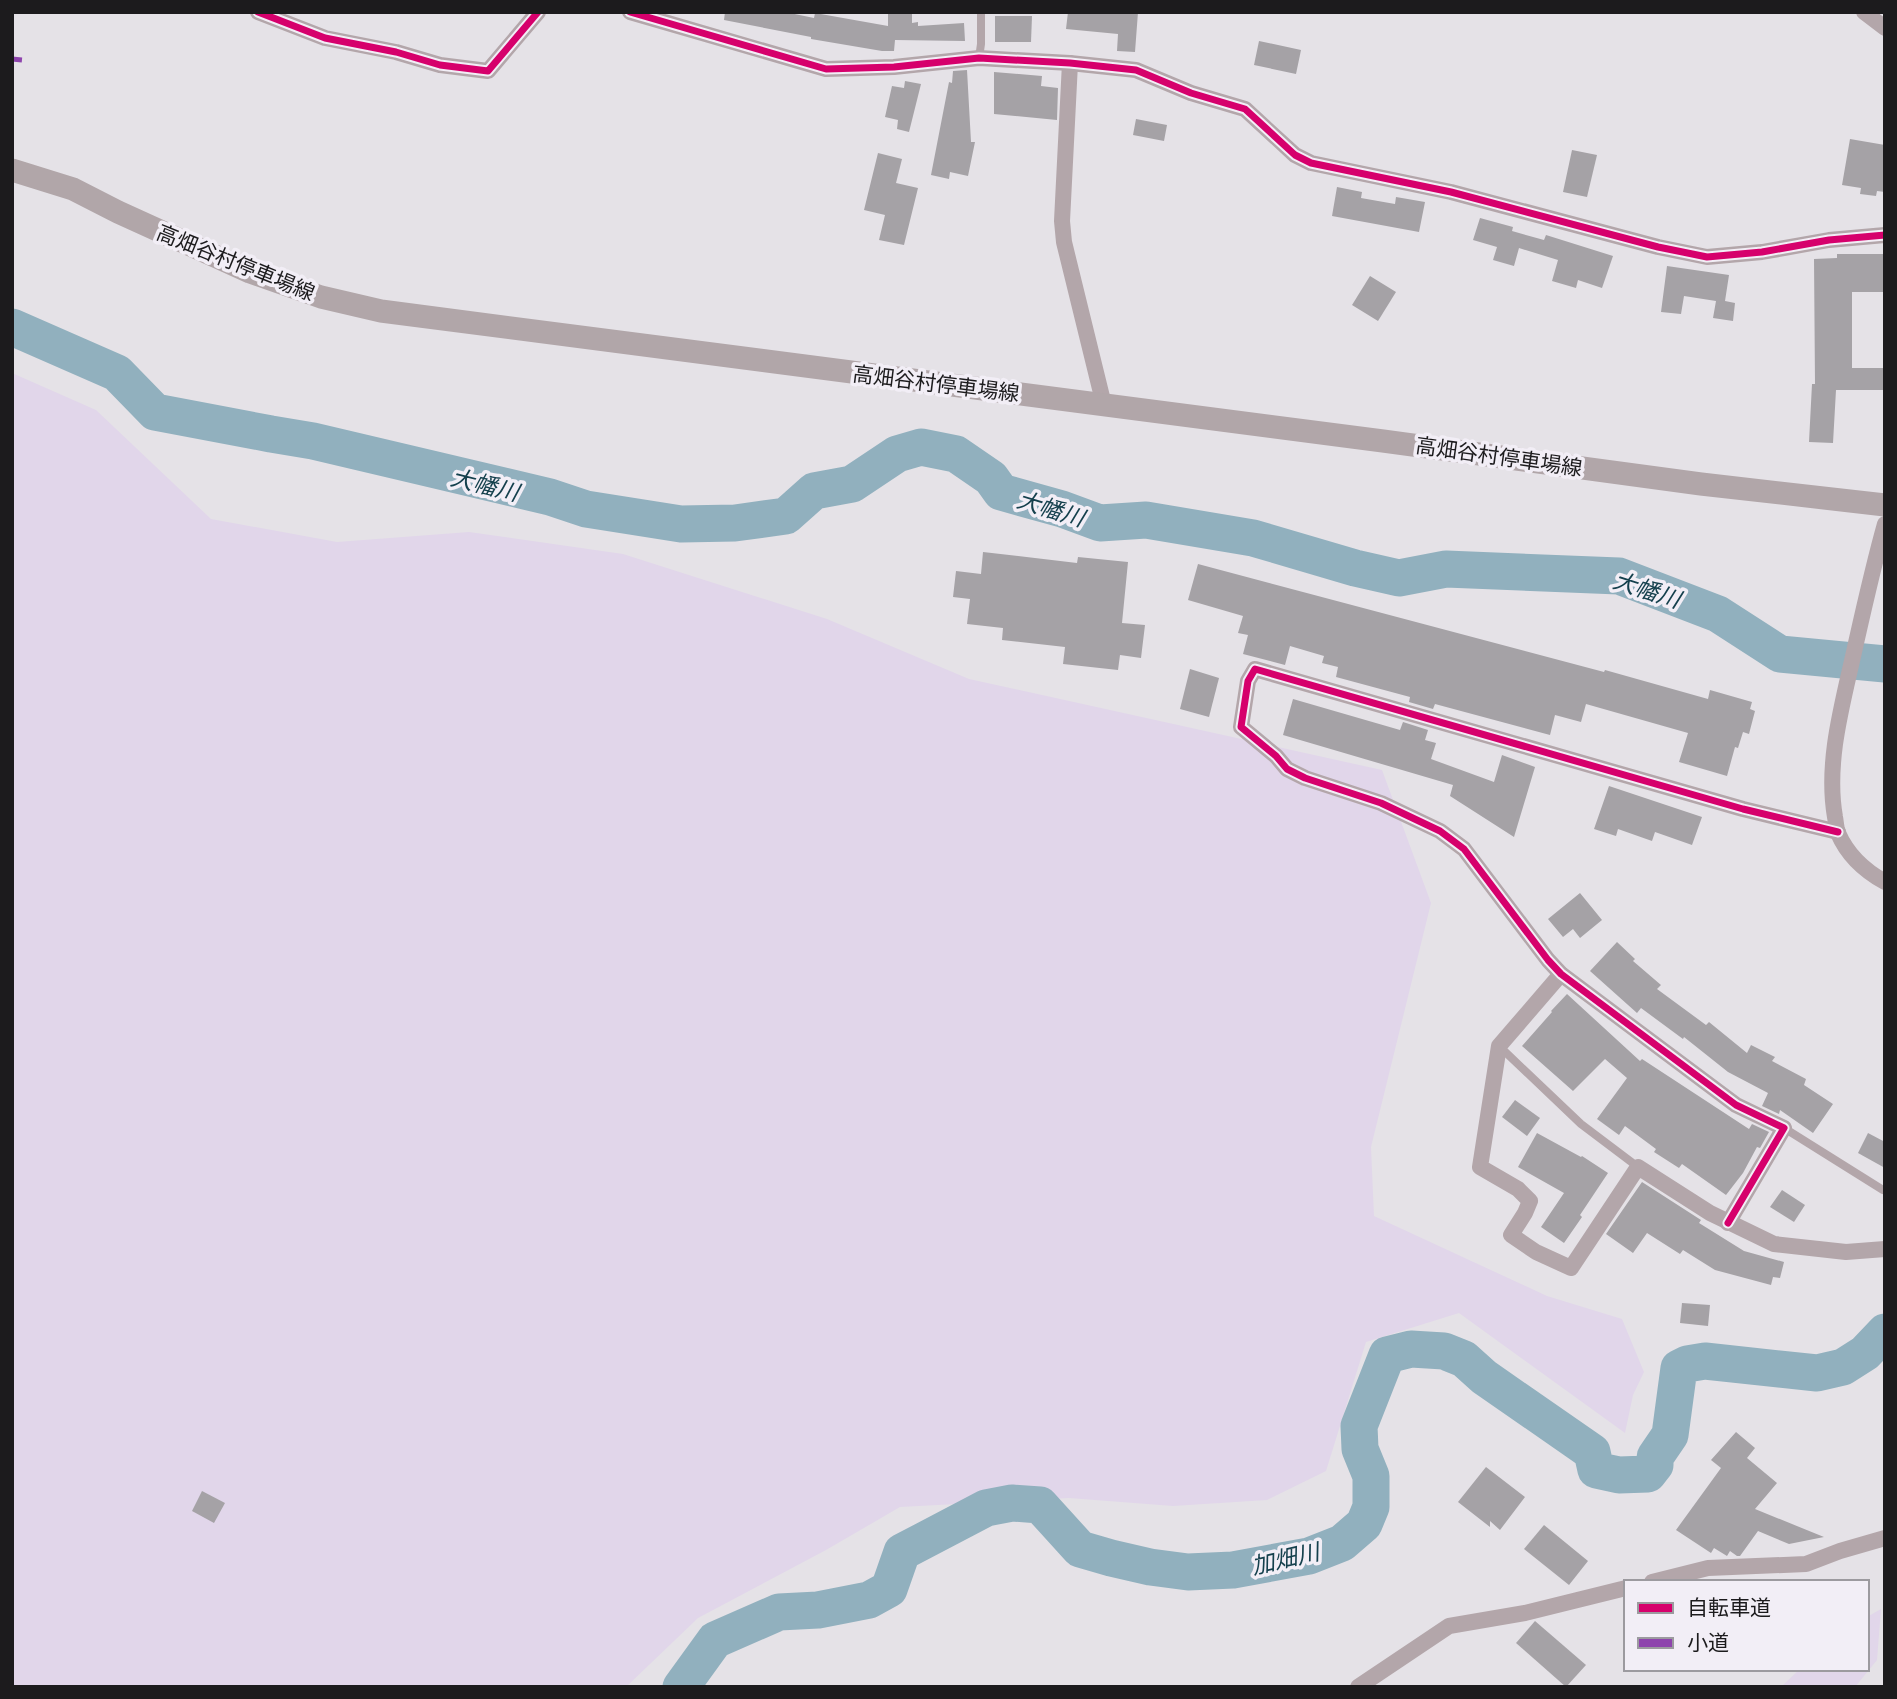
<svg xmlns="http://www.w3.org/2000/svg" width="1897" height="1699" viewBox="0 0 1897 1699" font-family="'Golos Text','Noto Sans JP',sans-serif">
  <rect width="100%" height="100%" fill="#e5e2e7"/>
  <g fill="#e1d6ea">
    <path d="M12 373 96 410 211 519 337 542 469 532 623 554 827 619 969 679 1382 770 1431 903 1371 1147 1374 1216 1547 1296 1622 1319 1644 1372 1633 1395 1625 1433 1459 1313 1366 1342 1326 1471 1267 1500 1173 1506 1069 1498 900 1507 826 1550 698 1618 626 1687H12Z"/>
    <path d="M1881 1609 1877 1660 1855 1687H1781L1800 1669H1867V1617Z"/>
  </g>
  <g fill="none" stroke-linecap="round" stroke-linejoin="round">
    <g stroke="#91b0be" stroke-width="37">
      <path d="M12 327 117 373 155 412 271 434 313 441 550 497 586 509 681 524 735 523 786 516 814 491 852 484 897 454 921 447 956 454 991 478 1001 492 1062 509 1100 523 1146 520 1253 538 1355 568 1399 578 1446 569 1619 576 1718 614 1780 654 1885 664"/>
      <path d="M681 1687 715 1640 779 1612 818 1610 869 1600 889 1589 902 1552 986 1508 1012 1503 1040 1505 1080 1549 1111 1558 1150 1567 1188 1572 1233 1570 1309 1556 1342 1543 1364 1524 1371 1507V1476L1360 1449 1359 1426 1387 1355 1411 1349 1444 1351 1464 1359 1484 1377 1592 1452 1596 1470 1619 1475 1648 1474 1655 1465V1457L1670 1435 1679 1368 1687 1364 1705 1361 1817 1373 1843 1367 1865 1353 1885 1332"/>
    </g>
  </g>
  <g fill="#a5a2a6">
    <path d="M725 12H785L814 18 815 13 888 26V12H912V23L918 22V26L964 23 965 41 895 40 894 51H882L811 39V37L724 20Z"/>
    <path d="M1068 12H1138L1135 52 1117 51 1118 34 1066 29Z"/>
    <path d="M995 16H1032L1031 42H995Z"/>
    <path d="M1259 41 1301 50 1296 74 1254 65Z"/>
    <path d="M967 70 971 142H975L968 176 950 172 949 179 931 175 949 82 952 83 953 71Z"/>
    <path d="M994 72 1042 76 1041 86 1058 88 1057 120 994 114Z"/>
    <path d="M905 81 921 84 909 132 897 129 898 120 885 117 892 86 904 88Z"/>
    <path d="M1136 119 1167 125 1164 141 1133 135Z"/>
    <path d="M1850 139 1885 145V192L1877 191 1876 196 1860 194 1861 188 1842 185Z"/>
    <path d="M1572 150 1597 155 1587 197 1563 192Z"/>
    <path d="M878 153 902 159 896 183 918 188 904 245 879 240 885 215 864 210Z"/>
    <path d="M1337 187 1362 192 1361 198 1395 204 1396 197 1425 202 1419 232 1332 216Z"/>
    <path d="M1480 218 1513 227 1512 231 1544 240 1546 235 1613 256 1602 288 1578 280 1576 288 1552 281 1558 260 1519 248 1514 266 1493 260 1497 247 1473 240Z"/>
    <path d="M1837 254H1885V292H1852V368H1885V390H1836L1833 443 1809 442 1812 384H1815L1814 259 1837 258Z"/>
    <path d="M1667 266 1729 275 1725 301 1735 303 1733 321 1713 318 1716 301 1684 296 1681 314 1661 312Z"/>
    <path d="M1370 276 1396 292 1378 321 1352 305Z"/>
    <path d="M983 552 1077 563 1078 557 1128 562 1122 623 1145 625 1141 658 1120 655 1118 670 1063 664 1065 647 1002 640 1003 628 967 624 970 599 953 597 956 571 981 574Z"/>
    <path d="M1198 564 1604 672 1605 670 1708 699 1710 690 1752 702 1750 709 1755 711 1749 734 1743 732 1738 748 1735 747 1727 776 1679 762 1688 733 1586 704 1581 722 1555 715 1550 735 1435 704 1433 709 1409 702 1410 697 1336 677 1338 667 1322 663 1324 656 1290 646 1285 665 1243 654 1248 635 1238 633 1243 616 1188 600Z"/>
    <path d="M1190 669 1219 678 1209 717 1180 709Z"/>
    <path d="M1293 699 1400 730 1403 722 1428 730 1425 740 1436 743 1431 759 1494 782 1502 755 1535 767 1514 837 1450 796 1453 785 1283 735Z"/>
    <path d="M1609 786 1702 817 1692 845 1655 832 1652 841 1618 829 1616 836 1594 829Z"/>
    <path d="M1580 893 1602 920 1580 938 1573 929 1563 937 1548 919Z"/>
    <path d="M1617 942 1635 959 1633 961 1661 985 1657 989 1706 1025 1709 1022 1747 1053 1751 1045 1775 1057 1772 1061 1806 1079 1804 1085 1833 1104 1813 1133 1780 1110 1779 1114 1762 1106 1768 1093 1728 1072 1684 1037 1683 1039 1641 1008 1637 1013 1590 971Z"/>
    <path d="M1567 994 1640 1061 1642 1059 1749 1129 1752 1124 1769 1132 1760 1148 1757 1147 1743 1173 1726 1195 1682 1164 1679 1168 1654 1152 1656 1149 1625 1126 1619 1135 1597 1119 1627 1078 1605 1059 1573 1091 1522 1046 1552 1012 1551 1011Z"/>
    <path d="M1515 1100 1540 1118 1527 1136 1502 1117Z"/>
    <path d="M1537 1133 1581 1157 1582 1156 1608 1173 1580 1215 1582 1217 1564 1243 1541 1227 1564 1193 1518 1167Z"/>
    <path d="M1868 1133 1885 1142V1168L1858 1153Z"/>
    <path d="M1642 1182 1701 1220 1699 1223 1744 1251 1784 1262 1780 1278 1773 1277 1771 1285 1715 1270 1683 1250 1680 1254 1647 1233 1633 1253 1606 1234Z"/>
    <path d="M1782 1190 1805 1205 1794 1222 1770 1207Z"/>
    <path d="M1682 1303 1710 1305 1708 1326 1680 1323Z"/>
    <path d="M1736 1432 1755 1448 1747 1458 1777 1483 1755 1509 1824 1537 1789 1544 1758 1531 1740 1556H1737L1730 1551 1727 1556 1714 1548 1711 1553 1676 1530 1721 1468 1711 1460Z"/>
    <path d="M1486 1467 1525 1497 1500 1530 1490 1521V1527L1458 1502Z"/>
    <path d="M202 1491 225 1503 214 1523 192 1511Z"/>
    <path d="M1544 1525 1588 1561 1569 1585 1524 1549Z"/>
    <path d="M1535 1621 1586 1665 1566 1687 1516 1643Z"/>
  </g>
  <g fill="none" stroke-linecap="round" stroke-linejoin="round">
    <g stroke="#b3a6aa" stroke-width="8">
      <path d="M979 58 981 44V12"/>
      <path d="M1499 1046 1581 1124 1638 1167"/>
      <path d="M1784 1128 1883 1190"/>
    </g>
    <g stroke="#b3a6aa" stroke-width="16">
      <path d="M258 12 325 38 396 52 440 65 488 71 538 12"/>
      <path d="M630 12 826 69 894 67 979 58 1070 63 1136 70 1191 93 1245 109 1295 155 1311 163 1451 192 1658 247 1707 257 1762 252 1829 240 1885 235"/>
      <path d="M1864 12 1885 28"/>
      <path d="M1070 63 1062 221 1064 242 1104 405"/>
      <path d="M1885 524C1874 563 1865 603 1856 643 1844 699 1825 760 1835 817 1836 822 1836 828 1838 833 1847 854 1865 871 1885 882"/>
      <path d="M1561 974 1499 1046 1480 1167 1518 1189 1530 1201 1525 1213 1511 1235 1536 1252 1571 1268 1638 1167 1710 1213 1774 1244 1846 1252 1885 1249"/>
      <path d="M1728 1223 1784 1128 1736 1105 1561 974 1548 960 1464 849 1440 831 1381 803 1305 778 1287 769 1276 756 1241 727 1248 681 1255 669 1743 809 1838 832"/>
      <path d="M1652 1582 1708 1568 1806 1564 1840 1551 1885 1538"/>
      <path d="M1358 1687 1449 1626 1525 1613 1626 1588"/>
    </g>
    <path stroke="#b1a6a9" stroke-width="23" d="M12 170 73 189 118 212 250 272 321 297 381 311 1383 441 1701 484 1885 505"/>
    <path stroke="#8e44ad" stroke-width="5" stroke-dasharray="10 5" stroke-linecap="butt" d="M12 59 22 60"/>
    <g stroke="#f2eef6" stroke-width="11">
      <g id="cycleway">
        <path d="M258 12 325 38 396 52 440 65 488 71 538 12"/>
        <path d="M630 12 826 69 894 67 979 58 1070 63 1136 70 1191 93 1245 109 1295 155 1311 163 1451 192 1658 247 1707 257 1762 252 1829 240 1885 235"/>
        <path d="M1728 1223 1784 1128 1736 1105 1561 974 1548 960 1464 849 1440 831 1381 803 1305 778 1287 769 1276 756 1241 727 1248 681 1255 669 1743 809 1838 832"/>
      </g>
    </g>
    <use href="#cycleway" stroke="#d6006c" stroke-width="7"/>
  </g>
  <g text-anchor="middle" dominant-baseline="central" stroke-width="7" stroke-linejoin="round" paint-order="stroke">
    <g font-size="21" fill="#1c1b1d" stroke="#f2eef6">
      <text transform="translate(236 262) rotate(22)">高畑谷村停車場線</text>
      <text transform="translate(936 383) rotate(7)">高畑谷村停車場線</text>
      <text transform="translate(1499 456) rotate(8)">高畑谷村停車場線</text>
    </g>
    <g font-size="23" font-style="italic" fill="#15404d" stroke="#f2eef6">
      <text transform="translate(485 484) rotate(14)">大幡川</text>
      <text transform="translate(1051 508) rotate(17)">大幡川</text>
      <text transform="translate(1647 589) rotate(18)">大幡川</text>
      <text transform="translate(1285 1558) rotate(-13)">加畑川</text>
    </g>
  </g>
  <rect width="1897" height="1699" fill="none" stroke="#1c1b1d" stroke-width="28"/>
  <rect x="1624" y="1580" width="245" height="91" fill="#f2eef6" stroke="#9c9a9f" stroke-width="2"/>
  <rect x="1638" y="1603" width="35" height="10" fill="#d6006c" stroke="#9c9a9f" stroke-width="2"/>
  <text x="1687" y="1615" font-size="21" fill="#1c1b1d">自転車道</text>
  <rect x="1638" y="1638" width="35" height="10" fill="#8e44ad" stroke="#9c9a9f" stroke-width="2"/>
  <text x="1687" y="1650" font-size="21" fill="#1c1b1d">小道</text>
</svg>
